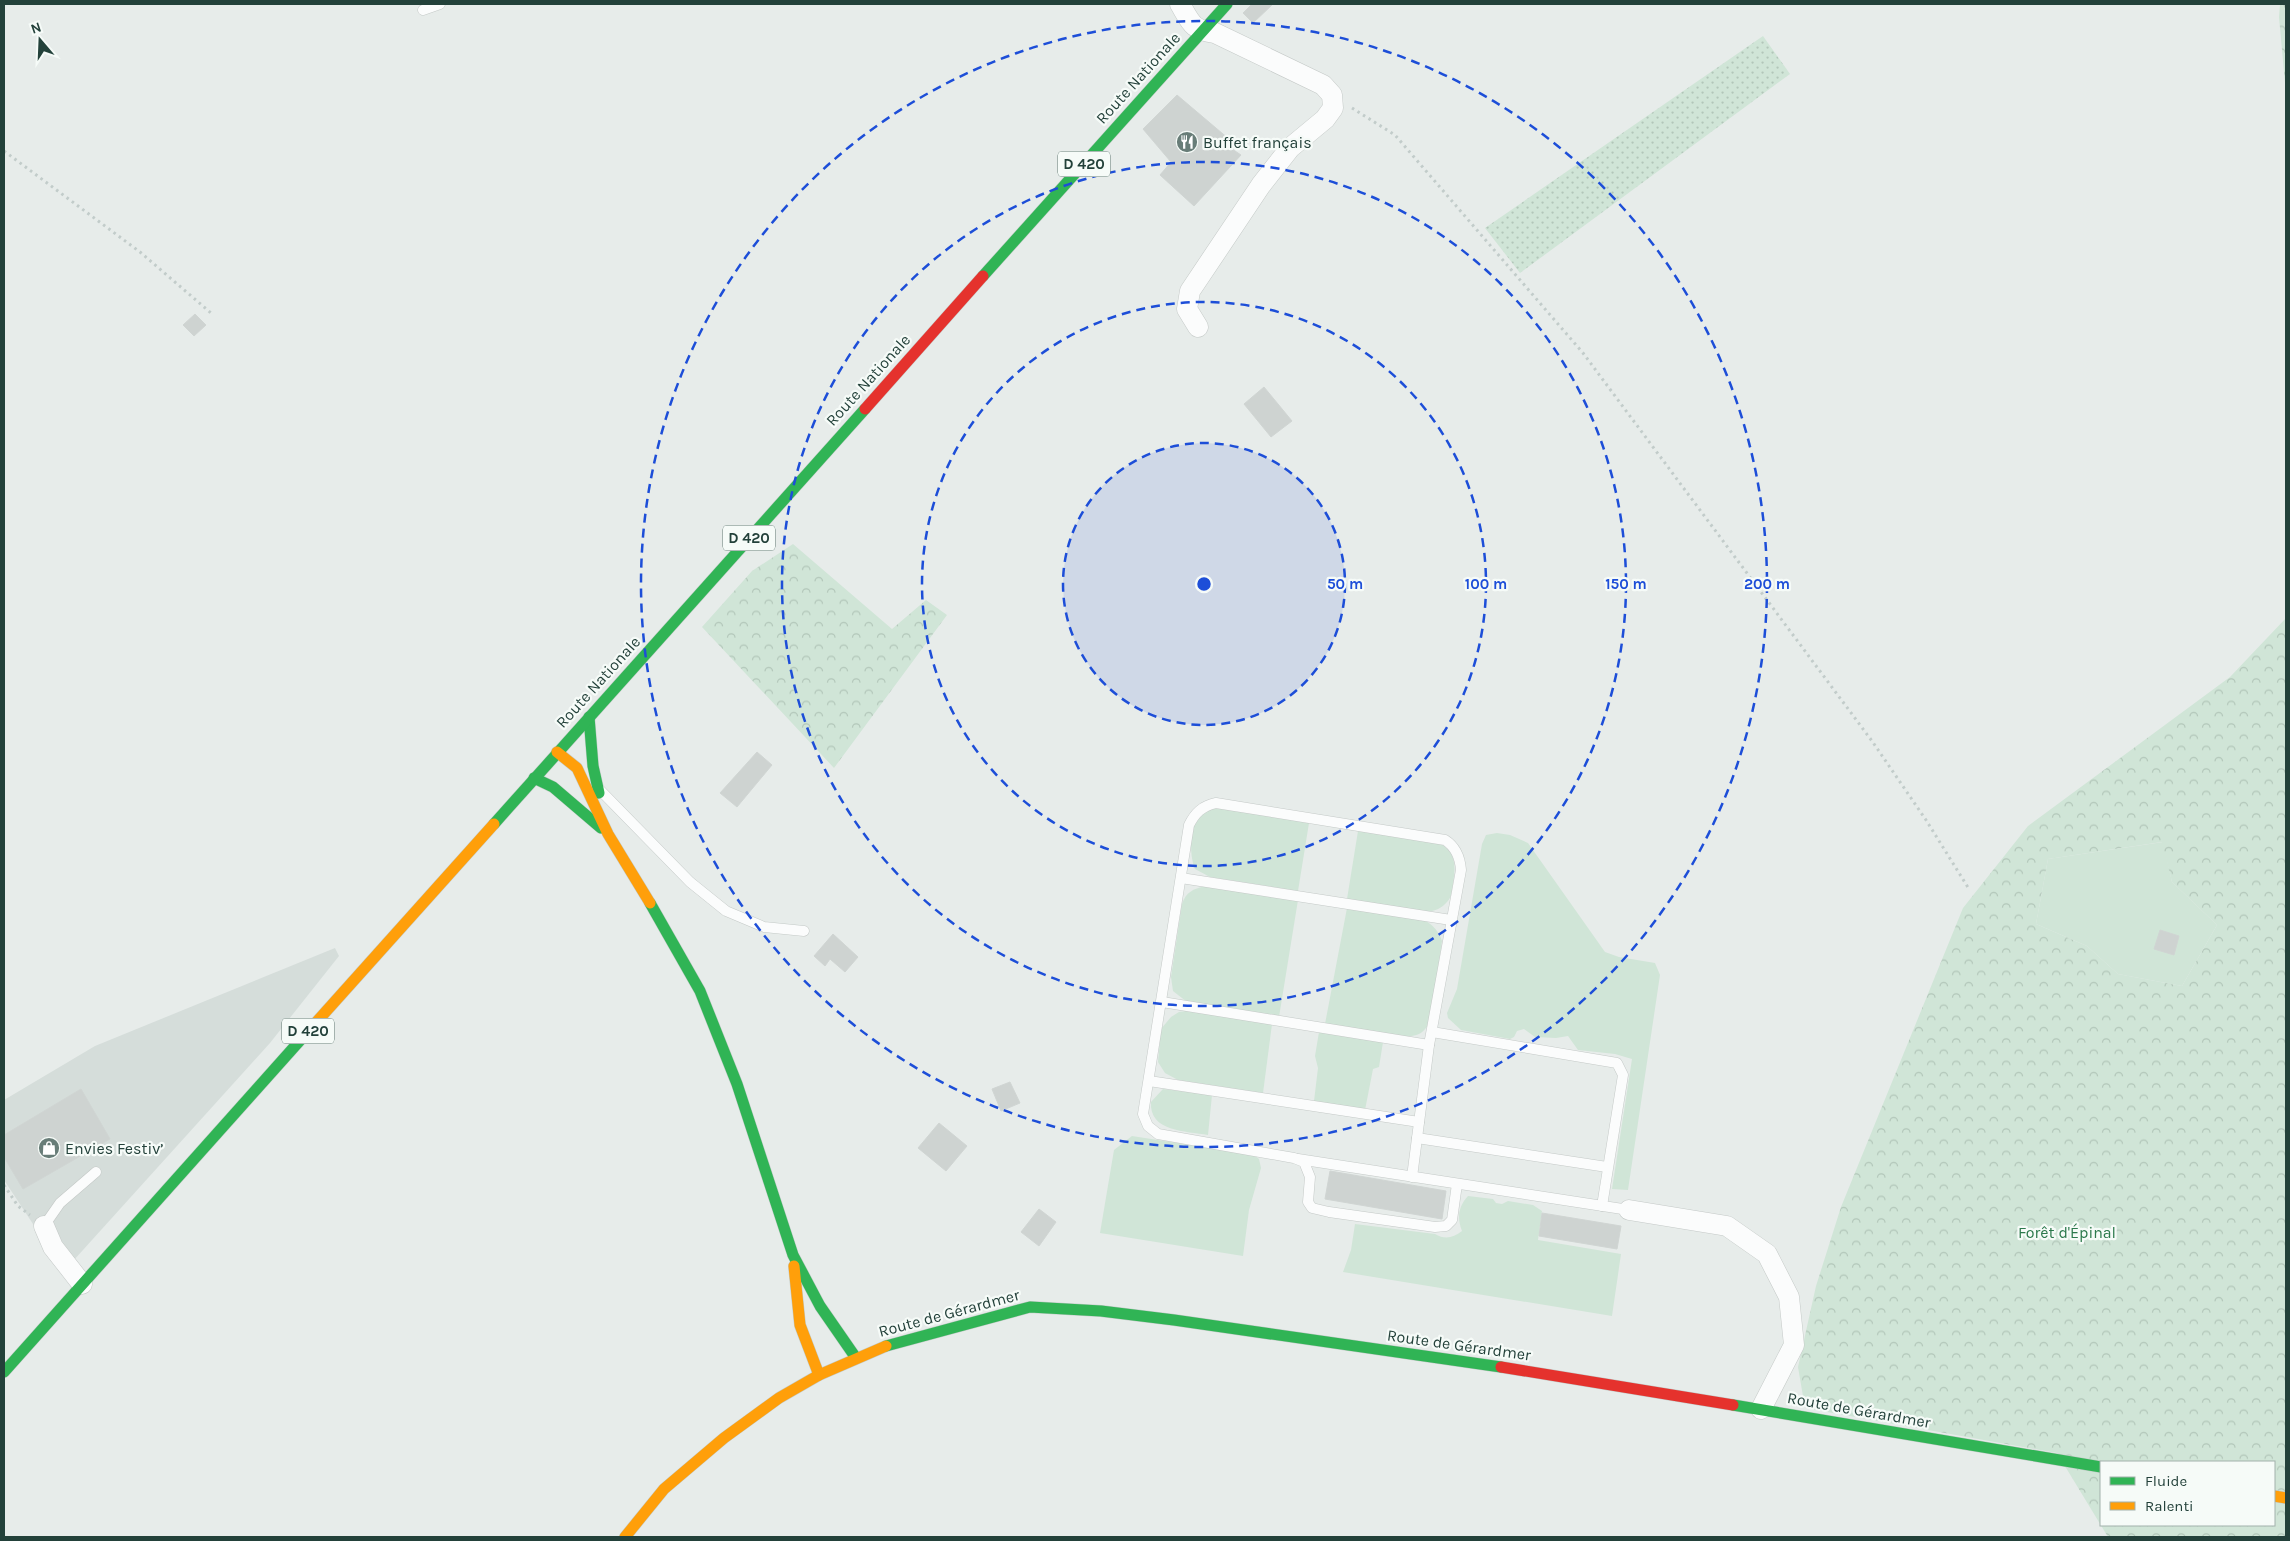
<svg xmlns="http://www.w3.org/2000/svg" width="2290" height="1541" viewBox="0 0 2290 1541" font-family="Karla,sans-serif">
  <defs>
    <pattern id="forest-crowns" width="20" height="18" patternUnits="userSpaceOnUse" patternTransform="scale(1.25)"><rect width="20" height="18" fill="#d0e5d7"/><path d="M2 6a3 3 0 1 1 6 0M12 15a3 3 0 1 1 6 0" fill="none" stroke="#b2c6b9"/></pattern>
    <pattern id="garden-dots" width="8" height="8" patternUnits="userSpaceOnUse" patternTransform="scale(1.25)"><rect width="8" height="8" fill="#d0e5d7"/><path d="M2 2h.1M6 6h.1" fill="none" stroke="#b2c6b9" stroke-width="1.8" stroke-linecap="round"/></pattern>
  </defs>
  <rect width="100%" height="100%" fill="#e7ecea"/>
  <path fill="#d5ddda" d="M335 948 339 956 270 1043 64 1271 4 1180V1100L95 1046Z"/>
  <g fill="#d0e5d7">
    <path d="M1216 808 1309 823 1298 891 1210 877 1195 869C1190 858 1189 831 1196 821 1201 814 1208 810 1216 808Z"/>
    <path d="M1358 831 1440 843C1456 853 1456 866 1453 884 1452 890 1452 897 1447 902 1442 908 1435 911 1427 912L1347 899Z"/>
    <path d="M1497 833 1510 835 1528 843 1605 952 1619 957 1655 963 1660 975 1628 1190 1612 1189 1632 1059 1615 1054 1578 1050 1568 1036 1556 1038 1535 1037 1524 1029 1517 1031 1514 1037 1510 1039 1461 1030 1448 1018 1447 1013 1457 989 1482 844 1486 835Z"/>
    <path d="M2163 842 2172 882 2217 925 2182 986 2118 974 2087 946 2036 924 2048 859Z"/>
    <path d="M1205 886 1298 900 1279 1017 1187 1002 1173 991 1171 977 1182 904C1186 892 1193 889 1205 886Z"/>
    <path d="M1347 908 1426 921C1434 926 1439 932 1442 941L1431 1018C1429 1024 1425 1031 1419 1034 1404 1042 1344 1027 1325 1024Z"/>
    <path d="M1186 1011 1272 1024 1263 1093 1178 1080 1165 1073 1158 1062 1161 1029 1171 1017 1179 1012Z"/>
    <path d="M1319 1032 1383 1042 1379 1067 1373 1069 1365 1110 1314 1101 1318 1068 1315 1056Z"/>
    <path d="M1163 1089 1212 1095 1208 1135C1186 1131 1149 1132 1151 1102Z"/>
    <path d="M1132 1136 1254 1155 1259 1159 1261 1168 1249 1210 1243 1256 1100 1233 1114 1150Z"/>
    <path d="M1468 1196 1493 1199 1496 1203 1502 1204 1508 1201 1533 1205 1542 1211 1538 1240 1621 1254 1612 1316 1343 1272 1351 1250 1355 1224 1435 1234C1445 1240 1453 1238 1462 1231 1457 1218 1458 1207 1468 1196Z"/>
  </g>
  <g fill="url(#forest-crowns)" fill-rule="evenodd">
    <path d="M2280 4H2286V94L2279 17Z"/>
    <path d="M793 544 892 629 926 600 947 615 834 768 702 627 752 571Z"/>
    <path d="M2286 618V1537H2108L2057 1453 1805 1408 1798 1367 1816 1286 1841 1207 1963 908 2028 826 2230 677ZM2162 842 2172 882 2217 925 2182 986 2118 974 2087 946 2036 924 2048 859ZM2101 1462H2274V1525H2101Z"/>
  </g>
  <path fill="url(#garden-dots)" d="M1763 36 1790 74 1520 273 1485 228Z"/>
  <g fill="#ced3d1" stroke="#d0d5d3">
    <path d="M1252 4H1273L1253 23 1243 13Z"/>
    <path d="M1177 95 1236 145 1232 149 1241 155 1194 206 1160 175 1171 162 1143 129Z"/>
    <path d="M195 314 206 325 194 336 183 325Z"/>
    <path d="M1264 387 1292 421 1271 437 1244 404Z"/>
    <path d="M757 752 772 765 737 807 720 793Z"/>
    <path d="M2160 930 2179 936 2174 955 2154 949Z"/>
    <path d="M833 934 858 957 845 972 830 959 825 966 814 956Z"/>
    <path d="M1010 1082 1020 1103 1001 1111 992 1089Z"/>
    <path d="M81 1089 110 1139 23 1189 4 1157V1135Z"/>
    <path d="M939 1123 967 1146 946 1171 918 1148Z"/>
    <path d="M1330 1171 1446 1191 1442 1219 1325 1199Z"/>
    <path d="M1039 1209 1056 1222 1039 1246 1021 1232Z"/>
    <path d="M1542 1213 1621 1226 1617 1249 1539 1236Z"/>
  </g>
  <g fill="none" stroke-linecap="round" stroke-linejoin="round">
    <g stroke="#c4c9c7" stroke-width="11">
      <g id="lane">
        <path d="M423 10 440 4"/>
        <path d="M600 790 690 882 726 911 764 927 804 931"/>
        <path d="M1181 878 1451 920"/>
        <path d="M1162 1002 1429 1045"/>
        <path d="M1432 1032 1617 1063 1623 1075 1602 1206"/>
        <path d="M1149 1081 1419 1122"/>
        <path d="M1417 1138 1607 1167"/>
        <path d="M1298 1159 1629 1210"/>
        <path d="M1412 1177 1429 1045 1461 870C1460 857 1456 847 1445 840L1216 803C1202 806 1195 813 1189 825L1143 1114 1148 1126 1158 1134 1294 1158 1304 1162 1310 1177 1308 1202 1312 1208 1329 1212 1435 1227 1446 1226 1452 1220 1457 1184"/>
        <path d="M44 1226 60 1203 96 1172"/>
      </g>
    </g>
    <g stroke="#c4c9c7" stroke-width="21">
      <g id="street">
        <path d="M1180 4C1191 23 1192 30 1215 33L1323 85 1332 95 1333 108 1325 119 1290 148 1261 185 1190 291 1187 309 1198 327"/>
        <path d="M1629 1210 1727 1226 1767 1254 1789 1297 1794 1345 1761 1409"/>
        <path d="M44 1226 53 1247 82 1284"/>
      </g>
    </g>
    <g stroke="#c2cac7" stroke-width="12">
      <g id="fast">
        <path d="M983 276 1227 4"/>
        <path d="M589 717 593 766 599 793"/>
        <path d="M534 778 553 787 601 828"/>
        <path d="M494 824 865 409"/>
        <path d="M650 903 700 991 737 1084 793 1255 820 1306 856 1358"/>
        <path d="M886 1346 1030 1307 1101 1311 1174 1320 1501 1367"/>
        <path d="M4 1372 312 1027"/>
        <path d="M1733 1405 2101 1467"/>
      </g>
    </g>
    <g stroke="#c2cac7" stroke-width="12">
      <g id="slow">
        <path d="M557 752 577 768 608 834 650 903"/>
        <path d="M312 1027 494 824"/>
        <path d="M794 1266 800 1325 819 1375"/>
        <path d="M2274 1496 2286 1498"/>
        <path d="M625 1537 664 1489 724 1438 779 1398 819 1375 886 1346"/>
      </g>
    </g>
    <g stroke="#c2cac7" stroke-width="12">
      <g id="jam">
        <path d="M865 409 983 276"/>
        <path d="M1501 1367 1733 1405"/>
      </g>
    </g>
    <g stroke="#c2ccca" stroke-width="3" stroke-dasharray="2.5 4" stroke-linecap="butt">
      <path d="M1352 108 1395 135 1583 353 1872 741 1926 820 1969 889"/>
      <path d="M4 151 140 252 211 313"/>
      <path d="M4 1185 18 1206 30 1215"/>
    </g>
    <use href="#lane" stroke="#fbfcfc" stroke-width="10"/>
    <use href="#street" stroke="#fbfcfc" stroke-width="20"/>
    <use href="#fast" stroke="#30b455" stroke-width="11"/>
    <use href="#slow" stroke="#ff9f0a" stroke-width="11"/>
    <use href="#jam" stroke="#e5322d" stroke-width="11"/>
  </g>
  <circle cx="1204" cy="584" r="141" fill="#1d4ed8" fill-opacity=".12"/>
  <g fill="none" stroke="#1d4ed8" stroke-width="2.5" stroke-dasharray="9 6">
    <circle cx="1204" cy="584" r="141"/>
    <circle cx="1204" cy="584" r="282"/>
    <circle cx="1204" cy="584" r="422"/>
    <circle cx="1204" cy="584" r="563"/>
  </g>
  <defs>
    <g id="restaurant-disc" transform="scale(1.125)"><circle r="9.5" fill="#687d78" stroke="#f6fbf8"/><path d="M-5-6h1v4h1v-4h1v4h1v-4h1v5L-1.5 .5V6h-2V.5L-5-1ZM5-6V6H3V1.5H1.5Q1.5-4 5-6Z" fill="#fff"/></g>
    <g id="shop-disc" transform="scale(1.125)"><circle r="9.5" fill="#687d78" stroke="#f6fbf8"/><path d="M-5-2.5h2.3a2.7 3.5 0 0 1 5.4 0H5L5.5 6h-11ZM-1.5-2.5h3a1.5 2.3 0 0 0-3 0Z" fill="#fff"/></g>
  </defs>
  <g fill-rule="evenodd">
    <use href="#restaurant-disc" x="1187" y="142"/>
    <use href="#shop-disc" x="49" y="1148"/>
  </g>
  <g text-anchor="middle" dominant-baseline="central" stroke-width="4.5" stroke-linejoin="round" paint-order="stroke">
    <g fill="#f6fbf8" stroke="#627973" stroke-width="1">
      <rect x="1058" y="151.5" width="52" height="25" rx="4"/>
      <rect x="723" y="525.5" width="52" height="25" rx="4"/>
      <rect x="282" y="1018.5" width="52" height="25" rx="4"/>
    </g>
    <g font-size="15" font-weight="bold" fill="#23413a">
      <text x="1084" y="164">D 420</text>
      <text x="749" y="538">D 420</text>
      <text x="308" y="1031">D 420</text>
    </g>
    <g font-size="16" fill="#23413a" stroke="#f6fbf8">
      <text transform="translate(1138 78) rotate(-48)">Route Nationale</text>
      <text transform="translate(868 380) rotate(-48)">Route Nationale</text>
      <text transform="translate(598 682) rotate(-48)">Route Nationale</text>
      <text transform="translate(949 1313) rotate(-15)">Route de Gérardmer</text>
      <text transform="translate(1459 1345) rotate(8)">Route de Gérardmer</text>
      <text transform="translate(1859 1410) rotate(10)">Route de Gérardmer</text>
    </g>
    <g font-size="16" fill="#23413a" stroke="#f6fbf8" text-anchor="start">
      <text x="1203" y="142">Buffet français</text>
      <text x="65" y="1148">Envies Festiv’</text>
    </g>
    <g font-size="16" fill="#2c794c" stroke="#f6fbf8">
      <text x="2067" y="1232">Forêt d'Épinal</text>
    </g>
  </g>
  <circle cx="1204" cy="584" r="8" fill="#1d4ed8" stroke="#f6fbf8" stroke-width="2.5"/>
  <g font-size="15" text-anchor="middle" font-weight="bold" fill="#1d4ed8" stroke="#f6fbf8" stroke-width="4.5" stroke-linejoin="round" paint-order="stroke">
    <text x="1345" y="589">50 m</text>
    <text x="1486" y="589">100 m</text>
    <text x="1626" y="589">150 m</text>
    <text x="1767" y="589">200 m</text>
  </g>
  <rect width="2290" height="1541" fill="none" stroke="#23413a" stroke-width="10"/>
  <rect x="2100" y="1461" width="175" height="65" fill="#f6fbf8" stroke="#a2b1ac"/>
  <rect x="2110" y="1477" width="25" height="8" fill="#30b455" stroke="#a2b1ac"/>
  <text x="2145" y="1486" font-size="15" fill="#23413a">Fluide</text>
  <rect x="2110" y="1502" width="25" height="8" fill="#ff9f0a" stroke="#a2b1ac"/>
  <text x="2145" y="1511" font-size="15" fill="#23413a">Ralenti</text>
  <g transform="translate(40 40) rotate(341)" stroke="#f6fbf8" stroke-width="4" paint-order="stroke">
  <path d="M0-4L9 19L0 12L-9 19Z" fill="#23413a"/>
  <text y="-8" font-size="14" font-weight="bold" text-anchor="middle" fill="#23413a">N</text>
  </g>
</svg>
